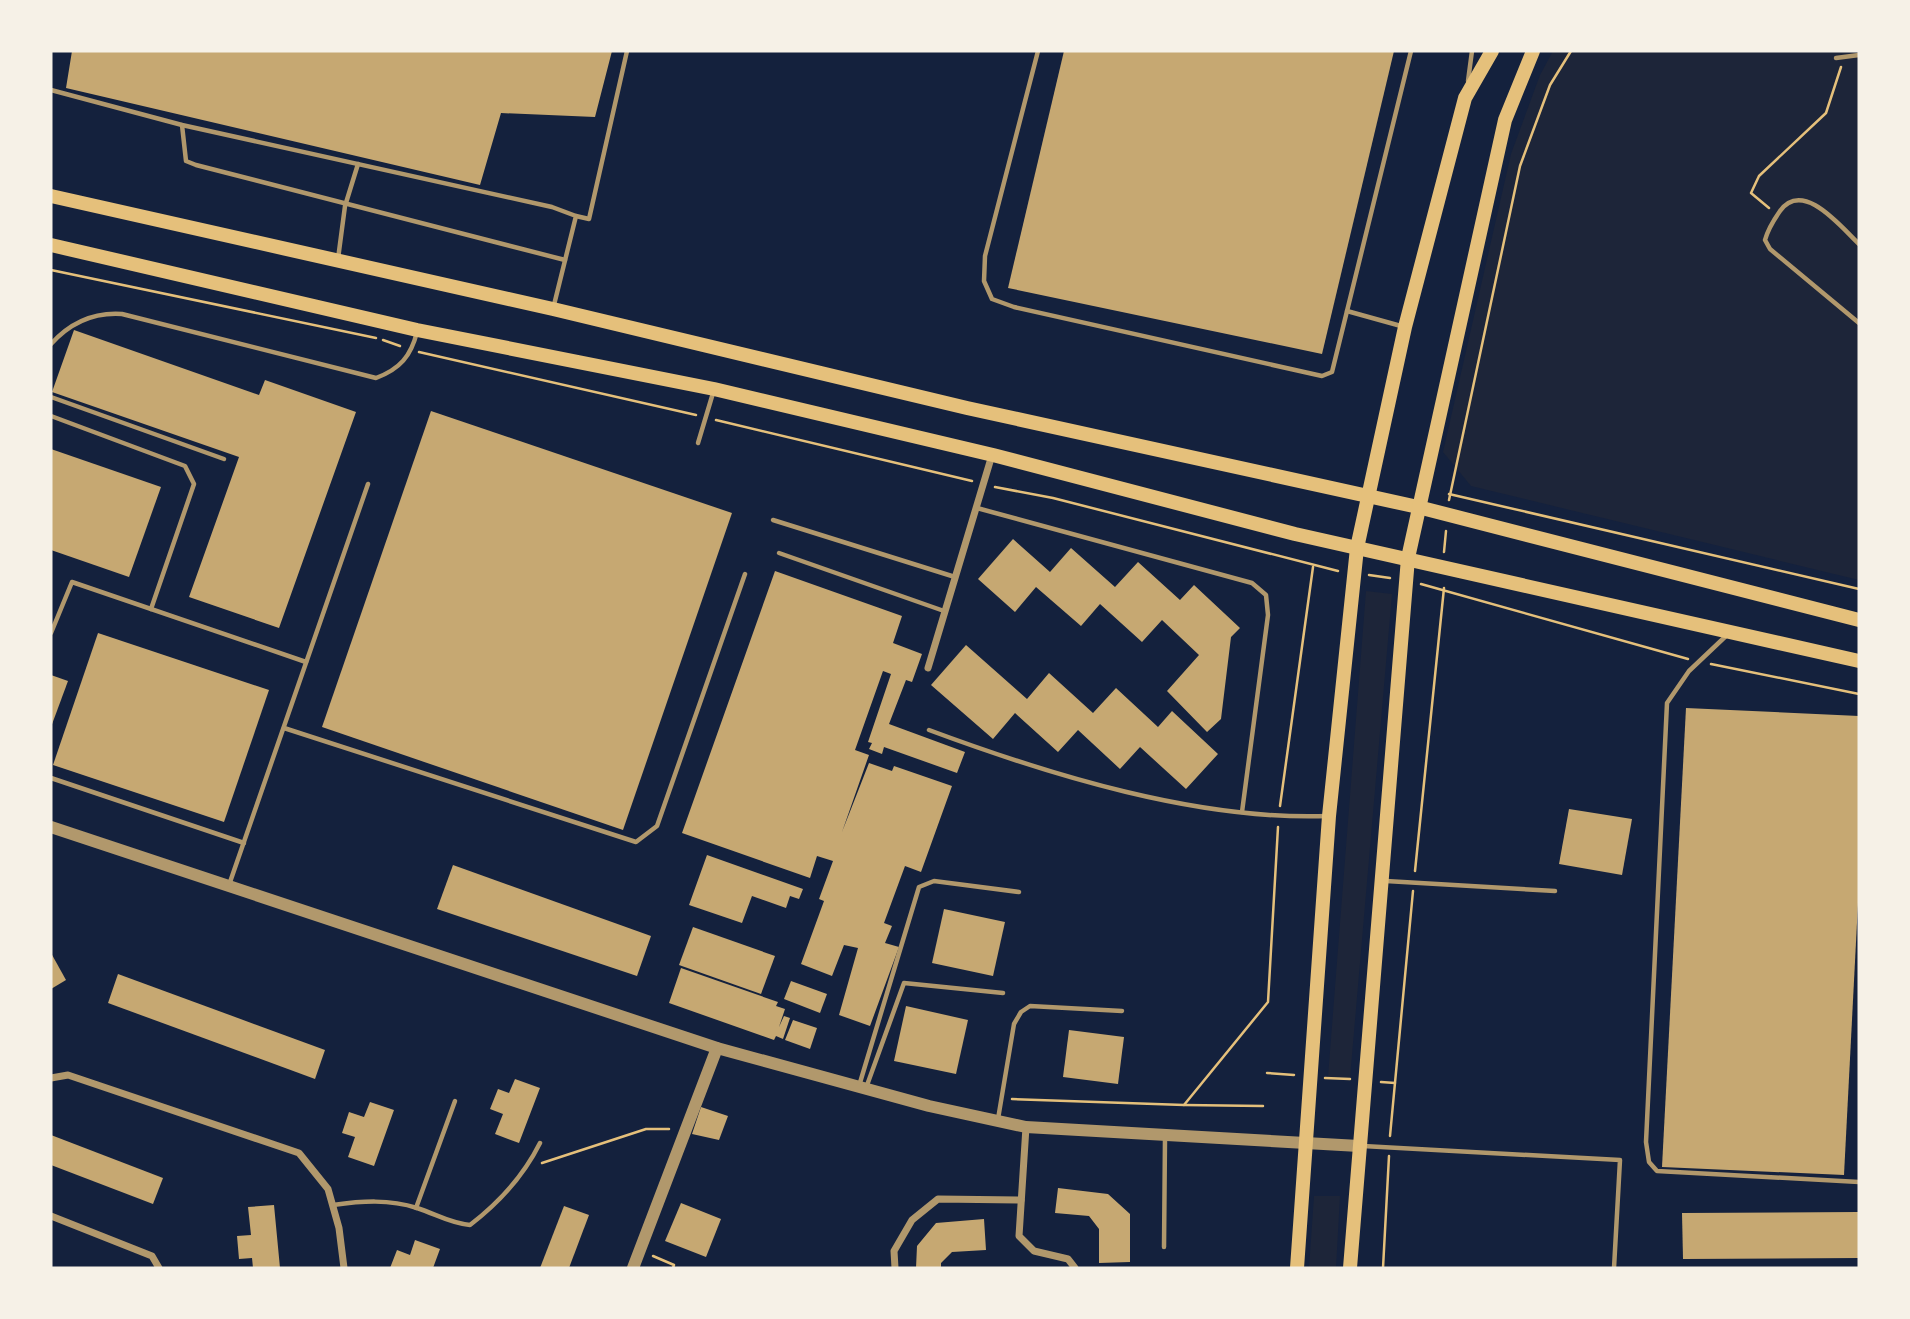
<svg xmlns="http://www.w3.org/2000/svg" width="1910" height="1319" viewBox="0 0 1910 1319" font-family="'Alegreya Sans',sans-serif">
  <rect width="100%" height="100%" fill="#14213d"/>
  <g fill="#1d2539">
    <path d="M1553 51H1859V580L1471 486 1443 452 1511 154 1540 75Z"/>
    <path d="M1366 591 1392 594 1350 1078 1328 1077Z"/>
    <path d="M1314 1196H1340L1336 1268H1309Z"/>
  </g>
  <g fill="#c6a872">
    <path d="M72 51H612L595 117 501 113 480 185 66 88Z"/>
    <path d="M1064 51H1394L1322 354 1008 288Z"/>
    <path d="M74 330 259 395 265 380 356 412 279 628 189 597 239 457 52 392Z"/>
    <path d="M431 411 732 513 623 830 322 727Z"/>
    <path d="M51 449 161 487 129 577 51 550Z"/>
    <path d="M1013 539 1050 572 1071 548 1115 587 1138 562 1180 600 1194 585 1240 628 1231 637 1221 719 1207 732 1167 691 1199 655 1162 620 1142 642 1100 604 1081 626 1036 587 1015 612 978 579Z"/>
    <path d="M775 571 902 616 893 643 922 654 912 682 906 680 889 724 965 752 957 773 884 747 882 754 869 749 872 743 868 742 891 674 883 671 855 750 869 755 842 832 869 763 892 771 894 766 952 786 921 872 905 866 884 923 892 926 885 943 899 947 870 1026 839 1015 858 948 844 945 832 976 801 964 824 901 819 899 833 861 817 856 810 878 682 833Z"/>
    <path d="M98 633 269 690 224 822 53 765Z"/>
    <path d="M966 645 1027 699 1049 673 1093 713 1116 688 1158 727 1172 711 1218 754 1186 789 1140 747 1120 769 1078 730 1058 752 1015 713 993 739 931 685Z"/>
    <path d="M51 675 68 681 51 727Z"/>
    <path d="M1686 708 1859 716V884L1844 1175 1662 1167Z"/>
    <path d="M1569 809 1632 819 1622 875 1559 864Z"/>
    <path d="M707 855 803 889 799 899 790 896 786 908 752 896 742 923 689 905Z"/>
    <path d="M453 865 651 936 637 976 437 909Z"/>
    <path d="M944 909 1005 922 993 976 932 963Z"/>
    <path d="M693 927 775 956 761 994 679 965Z"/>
    <path d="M51 953 66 980 51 989Z"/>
    <path d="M681 968 778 1002 776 1006 785 1009 779 1027 784 1016 790 1018 783 1039 776 1036 774 1040 669 1003Z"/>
    <path d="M118 974 325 1050 315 1079 108 1003Z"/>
    <path d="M791 981 827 994 820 1013 784 999Z"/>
    <path d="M906 1006 968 1020 956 1074 894 1061Z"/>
    <path d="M793 1020 817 1028 810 1049 785 1040Z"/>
    <path d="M1069 1030 1124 1037 1118 1084 1063 1077Z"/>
    <path d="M515 1079 540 1088 519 1143 495 1134 503 1114 490 1109 498 1089 509 1093Z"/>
    <path d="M370 1102 394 1110 374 1166 348 1157 355 1137 342 1133 349 1112 364 1117Z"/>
    <path d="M701 1107 728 1116 719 1140 692 1134Z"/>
    <path d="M51 1135 163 1178 153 1204 51 1165Z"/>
    <path d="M1058 1188 1108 1194 1130 1214V1262L1099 1263V1229L1089 1216 1055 1213Z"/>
    <path d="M681 1203 721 1219 706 1257 665 1241Z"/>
    <path d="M274 1205 280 1268H253L252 1258 239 1259 237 1236 251 1235 248 1207Z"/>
    <path d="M564 1206 589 1215 569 1268H540Z"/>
    <path d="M1859 1212V1258L1683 1259 1682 1213Z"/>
    <path d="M984 1219 986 1250 952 1252 941 1263V1268H916L917 1246 936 1223Z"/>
    <path d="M415 1240 440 1249 433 1268H390L397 1250 410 1255Z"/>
  </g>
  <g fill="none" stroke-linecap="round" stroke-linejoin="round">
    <g stroke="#e5c07b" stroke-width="2.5">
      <path d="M1769 208 1751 193 1759 176 1826 113 1841 67"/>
      <path d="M51 270 376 338"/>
      <path d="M383 340 400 346"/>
      <path d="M419 352 696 415"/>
      <path d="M716 420 972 481"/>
      <path d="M995 487 1053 498 1338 571"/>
      <path d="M1449 494 1859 589"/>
      <path d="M1449 500 1520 166 1550 85 1571 51"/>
      <path d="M1444 552 1446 531"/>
      <path d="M1369 575 1390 578"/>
      <path d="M1421 584 1688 659"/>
      <path d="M1711 664 1859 694"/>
      <path d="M1280 806 1313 567"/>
      <path d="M1415 871 1444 588"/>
      <path d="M1267 1073 1294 1075"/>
      <path d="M1325 1078 1350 1079"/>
      <path d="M1381 1082 1395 1083"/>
      <path d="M1012 1099 1184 1105 1268 1002 1278 827"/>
      <path d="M1184 1105 1263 1106"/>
      <path d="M1390 1136 1413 891"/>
      <path d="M542 1163 646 1129H669"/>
      <path d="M653 1256 674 1265 673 1268"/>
      <path d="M1383 1268 1389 1156"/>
    </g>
    <g stroke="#b1986c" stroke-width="4.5">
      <path d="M1038 51 985 256 984 281 992 299 1014 307 1322 376 1332 372 1411 51"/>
      <path d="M1836 58 1859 55"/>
      <path d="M1468 81 1472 51"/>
      <path d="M51 90 182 125 552 207 576 216 554 305"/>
      <path d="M182 125 186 161 196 165 565 260"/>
      <path d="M576 216 589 219 627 51"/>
      <path d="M1859 244C1841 227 1803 179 1780 211 1773 221 1768 229 1765 240L1770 249 1859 323"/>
      <path d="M338 259 345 206 358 164"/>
      <path d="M1347 311 1401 326"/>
      <path d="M51 344C70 323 93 312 122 314L376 378C400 369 411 356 417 332"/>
      <path d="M51 397 224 459"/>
      <path d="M51 416 185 466 194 484 151 609"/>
      <path d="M698 443 713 393"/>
      <path d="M977 508 1252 583 1266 595 1268 615 1242 812"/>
      <path d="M773 520 955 577"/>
      <path d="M779 553 944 611"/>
      <path d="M51 633 72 582 306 662"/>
      <path d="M1727 635 1689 671 1667 703 1646 1142 1649 1162 1657 1171 1859 1182"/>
      <path d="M284 728 636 842 657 826 745 574"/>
      <path d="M929 730C1050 775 1199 821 1328 816"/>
      <path d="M51 778 244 843"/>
      <path d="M1386 881 1555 891"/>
      <path d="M229 885 368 484"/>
      <path d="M859 1086 919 887 934 881 1019 892"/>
      <path d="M866 1088 904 983 1003 993"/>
      <path d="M998 1119 1014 1024 1021 1012 1030 1006 1122 1011"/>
      <path d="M1363 1146 1620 1160 1614 1268"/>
      <path d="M333 1205C362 1201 389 1199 417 1208 436 1214 449 1223 470 1225 500 1202 523 1177 540 1143"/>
      <path d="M416 1208 455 1101"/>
      <path d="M1164 1247 1165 1138"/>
    </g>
    <g stroke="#b1986c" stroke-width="7">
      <path d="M928 668 992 455"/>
      <path d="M51 1078 68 1075 299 1153 328 1189 339 1228 344 1268"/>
      <path d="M1026 1127 1019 1236 1034 1251 1068 1259 1075 1268"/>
      <path d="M51 1216 152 1256 159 1268"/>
      <path d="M895 1268 894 1251 912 1220 938 1199 1021 1200"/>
    </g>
    <g stroke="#b1986c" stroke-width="12">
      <path d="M51 827 717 1048 929 1106 1026 1127 1359 1146"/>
      <path d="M633 1268 717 1048"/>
    </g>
    <g stroke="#e5c07b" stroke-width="14">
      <path d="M51 196 553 309 967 408 1418 507 1859 620"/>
      <path d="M51 245 417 330 714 389 993 455 1295 534 1859 661"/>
      <path d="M1297 1268 1329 816 1357 548 1405 327 1465 98 1492 51"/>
      <path d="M1350 1268 1408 558 1505 120 1533 51"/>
    </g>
  </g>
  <rect width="1910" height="1319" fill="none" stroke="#f6f1e7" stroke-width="105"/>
</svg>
